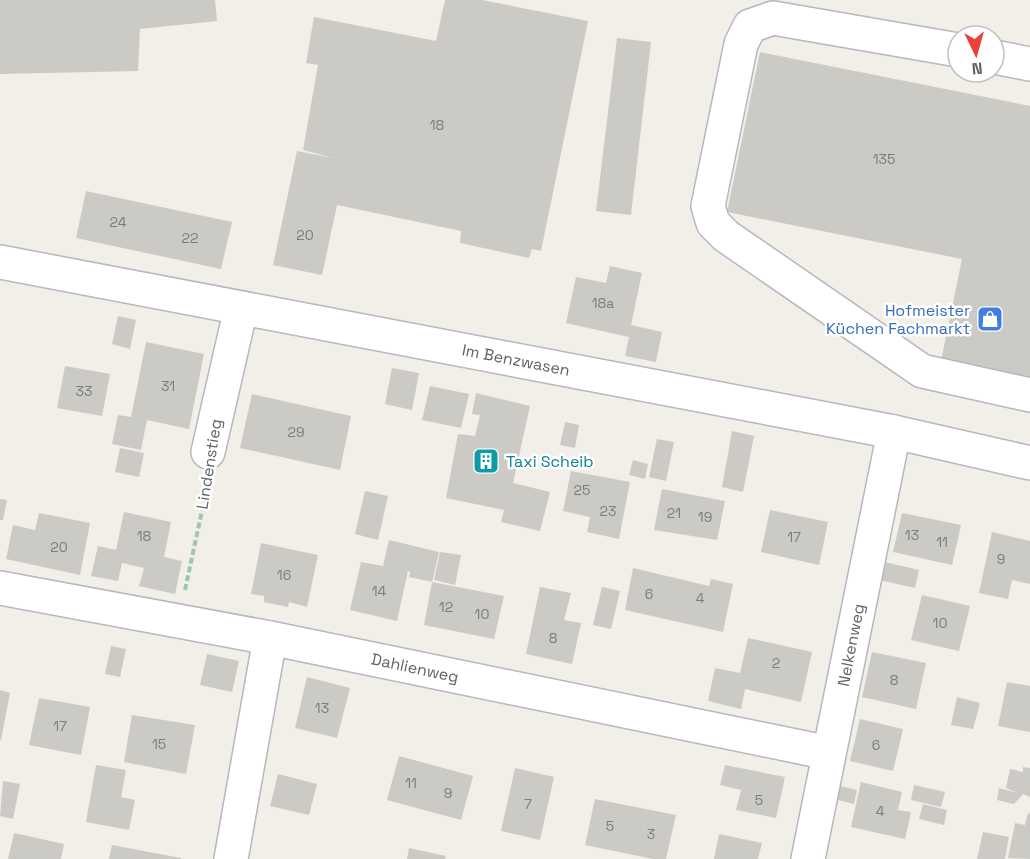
<svg xmlns="http://www.w3.org/2000/svg" width="1030" height="859" viewBox="0 0 1030 859" font-family="'Space Grotesk',sans-serif">
  <rect width="100%" height="100%" fill="#f1efe8"/>
  <g fill="#cccac5">
    <path d="M0 0H215L217 21 140 29 138 71 0 74Z"/>
    <path d="M445 0H482L588 21 541 251 532 249 529 258 460 243 461 231 337 205 322 275 273 265 297 151 333 158 303 150 318 65 306 63 314 17 436 41Z"/>
    <path d="M617 38 651 42 631 215 596 211Z"/>
    <path d="M760 52 1030 106V384L940 366 962 259 727 212Z"/>
    <path d="M86 191 232 222 221 269 76 238Z"/>
    <path d="M610 266 642 273 631 325 662 332 656 362 625 356 629 337 566 323 576 277 606 283Z"/>
    <path d="M118 316 136 320 130 349 112 344Z"/>
    <path d="M146 342 204 354 189 429 147 420 141 450 112 444 118 415 131 417Z"/>
    <path d="M65 366 110 374 102 416 57 408Z"/>
    <path d="M392 368 419 373 412 410 385 404Z"/>
    <path d="M430 386 469 394 461 428 422 420Z"/>
    <path d="M476 393 530 406 513 483 550 492 540 531 501 522 504 510 446 498 458 434 475 436 480 415 472 414Z"/>
    <path d="M252 394 351 416 340 470 240 448Z"/>
    <path d="M565 422 579 425 575 448 560 445Z"/>
    <path d="M732 431 754 436 743 492 722 487Z"/>
    <path d="M657 439 674 442 666 481 649 477Z"/>
    <path d="M120 448 144 453 139 477 115 472Z"/>
    <path d="M633 460 648 464 645 479 629 475Z"/>
    <path d="M571 471 630 482 619 539 587 532 590 517 563 511Z"/>
    <path d="M662 489 725 501 717 540 654 530Z"/>
    <path d="M365 491 388 496 378 540 355 534Z"/>
    <path d="M0 499 7 500 3 520H0Z"/>
    <path d="M770 510 828 522 819 565 761 552Z"/>
    <path d="M124 512 171 522 164 557 182 561 175 594 139 586 144 568 122 563 118 581 91 576 98 546 116 550Z"/>
    <path d="M39 513 90 523 80 575 6 559 13 525 35 530Z"/>
    <path d="M902 513 961 525 952 565 893 552Z"/>
    <path d="M992 532 1030 541V584L1012 580 1008 599 979 593Z"/>
    <path d="M389 540 439 552 432 582 409 577 410 572 408 571 397 621 350 610 361 562 383 566Z"/>
    <path d="M261 543 318 555 307 607 289 602 288 607 264 602V596L251 594Z"/>
    <path d="M440 552 461 555 455 585 434 580Z"/>
    <path d="M876 560 919 570 915 588 871 578Z"/>
    <path d="M633 568 709 586 711 579 733 584 723 632 625 610Z"/>
    <path d="M432 582 504 596 494 639 424 625Z"/>
    <path d="M540 587 571 593 564 620 581 623 572 664 526 654Z"/>
    <path d="M602 587 620 591 611 629 593 625Z"/>
    <path d="M922 595 970 606 959 651 911 640Z"/>
    <path d="M748 638 812 652 801 702 745 689 741 709 708 701 715 668 740 673Z"/>
    <path d="M111 646 126 649 120 677 105 674Z"/>
    <path d="M872 652 926 663 916 709 862 697Z"/>
    <path d="M207 654 239 661 232 692 200 685Z"/>
    <path d="M307 677 350 688 337 738 295 728Z"/>
    <path d="M1007 682 1030 686V732L998 726Z"/>
    <path d="M0 690 10 693 1 740H0Z"/>
    <path d="M957 697 980 703 973 729 951 725Z"/>
    <path d="M39 698 90 707 81 755 29 745Z"/>
    <path d="M132 715 195 725 186 774 124 762Z"/>
    <path d="M860 719 903 729 893 771 850 761Z"/>
    <path d="M399 756 473 776 461 820 387 800Z"/>
    <path d="M96 765 126 770 121 797 135 800 129 830 86 822Z"/>
    <path d="M725 765 785 777 776 818 736 810 741 790 720 785Z"/>
    <path d="M1023 767 1030 768V797L1023 794 1014 804 997 800 999 788 1018 793 1006 788 1010 769 1023 772Z"/>
    <path d="M515 768 554 777 540 840 501 831Z"/>
    <path d="M278 774 317 784 309 815 270 806Z"/>
    <path d="M3 781 20 784 13 819 0 816Z"/>
    <path d="M861 782 902 792 898 810 911 812 905 839 851 827Z"/>
    <path d="M832 784 857 790 854 804 829 798Z"/>
    <path d="M914 785 945 792 941 807 911 800Z"/>
    <path d="M595 799 676 815 666 859H653L585 845Z"/>
    <path d="M923 804 947 810 944 825 919 819Z"/>
    <path d="M1028 813 1030 814V859L1008 858 1015 823 1025 825Z"/>
    <path d="M983 832 1009 837 1005 859H977Z"/>
    <path d="M14 833 64 844 61 859H8Z"/>
    <path d="M719 834 762 843 758 859H714Z"/>
    <path d="M112 845 181 858V859H109Z"/>
    <path d="M409 848 446 856 445 859H407Z"/>
  </g>
  <g fill="none" stroke-linecap="round" stroke-linejoin="round">
    <g stroke="#b5b8bc" stroke-width="36">
      <g id="minor">
        <path d="M958 50 773 18 750 26 741 44 708 206 713 223 726 236 922 371 1030 395"/>
        <path d="M994 57 1030 64"/>
        <path d="M0 262 894 432 1030 463"/>
        <path d="M208 452 241 308"/>
        <path d="M0 588 270 638 829 753"/>
        <path d="M231 859 270 638"/>
        <path d="M808 859 894 432"/>
      </g>
    </g>
    <path stroke="#9cc7a9" stroke-width="4" stroke-dasharray="6 3" stroke-linecap="butt" d="M185 590 208 483"/>
    <use href="#minor" stroke="#fff" stroke-width="33"/>
  </g>
  <defs>
    <g id="shop-square" transform="scale(1.35)"><rect x="-9" y="-9" width="18" height="18" rx="4" fill="#3f7fe0" stroke="#fff"/><path d="M-5-2.5h2.3a2.7 3.5 0 0 1 5.4 0H5L5.5 6h-11ZM-1.5-2.5h3a1.5 2.3 0 0 0-3 0Z" fill="#fff"/></g>
    <g id="building-square" transform="scale(1.35)"><rect x="-9" y="-9" width="18" height="18" rx="4" fill="#0f9aa8" stroke="#fff"/><path d="M-4-6H4V6H1V3H-1V6H-4ZM-2.5-4.3h1.7v1.8h-1.7ZM.8-4.3h1.7v1.8H.8ZM-2.5-1h1.7V.8h-1.7ZM.8-1h1.7V.8H.8Z" fill="#fff"/></g>
  </defs>
  <g fill-rule="evenodd">
    <use href="#shop-square" x="990" y="319"/>
    <use href="#building-square" x="486" y="461"/>
  </g>
  <g text-anchor="middle" dominant-baseline="central" stroke-width="5" stroke-linejoin="round" paint-order="stroke">
    <g font-size="14" fill="#7a7d7f">
      <text x="437" y="125">18</text>
      <text x="884" y="159">135</text>
      <text x="118" y="222">24</text>
      <text x="305" y="235">20</text>
      <text x="190" y="238">22</text>
      <text x="603" y="303">18a</text>
      <text x="168" y="386">31</text>
      <text x="84" y="391">33</text>
      <text x="296" y="432">29</text>
      <text x="582" y="490">25</text>
      <text x="608" y="511">23</text>
      <text x="674" y="513">21</text>
      <text x="705" y="517">19</text>
      <text x="912" y="535">13</text>
      <text x="144" y="536">18</text>
      <text x="794" y="537">17</text>
      <text x="942" y="542">11</text>
      <text x="59" y="547">20</text>
      <text x="1001" y="559">9</text>
      <text x="284" y="575">16</text>
      <text x="379" y="591">14</text>
      <text x="649" y="594">6</text>
      <text x="700" y="598">4</text>
      <text x="446" y="607">12</text>
      <text x="482" y="614">10</text>
      <text x="940" y="623">10</text>
      <text x="553" y="638">8</text>
      <text x="776" y="663">2</text>
      <text x="894" y="680">8</text>
      <text x="322" y="708">13</text>
      <text x="60" y="726">17</text>
      <text x="159" y="744">15</text>
      <text x="876" y="745">6</text>
      <text x="411" y="783">11</text>
      <text x="448" y="793">9</text>
      <text x="759" y="800">5</text>
      <text x="528" y="804">7</text>
      <text x="880" y="811">4</text>
      <text x="610" y="826">5</text>
      <text x="651" y="834">3</text>
    </g>
    <g font-size="16" fill="#366cbe" stroke="#fff" text-anchor="end">
      <text x="970" y="310">Hofmeister<tspan x="970" dy="18">Küchen Fachmarkt</tspan></text>
    </g>
    <g font-size="16" fill="#5f6368" stroke="#fff">
      <text transform="translate(516 360) rotate(11)">Im Benzwasen</text>
      <text transform="translate(209 464) rotate(-81)">Lindenstieg</text>
      <text transform="translate(851 645) rotate(-79)">Nelkenweg</text>
      <text transform="translate(415 668) rotate(12)">Dahlienweg</text>
    </g>
    <g font-size="16" fill="#0d838f" stroke="#fff" text-anchor="start">
      <text x="506" y="461">Taxi Scheib</text>
    </g>
  </g>
  <g transform="translate(976 54) rotate(175)"><circle r="28" fill="#ffffff" stroke="#bfc1c3" stroke-width="1.5"/>
  <path d="M0-4.5L10 22L0 15L-10 22Z" fill="#ea4335"/>
  <text y="-9" font-size="16" font-weight="bold" text-anchor="middle" fill="#5f6368">N</text>
  </g>
</svg>
